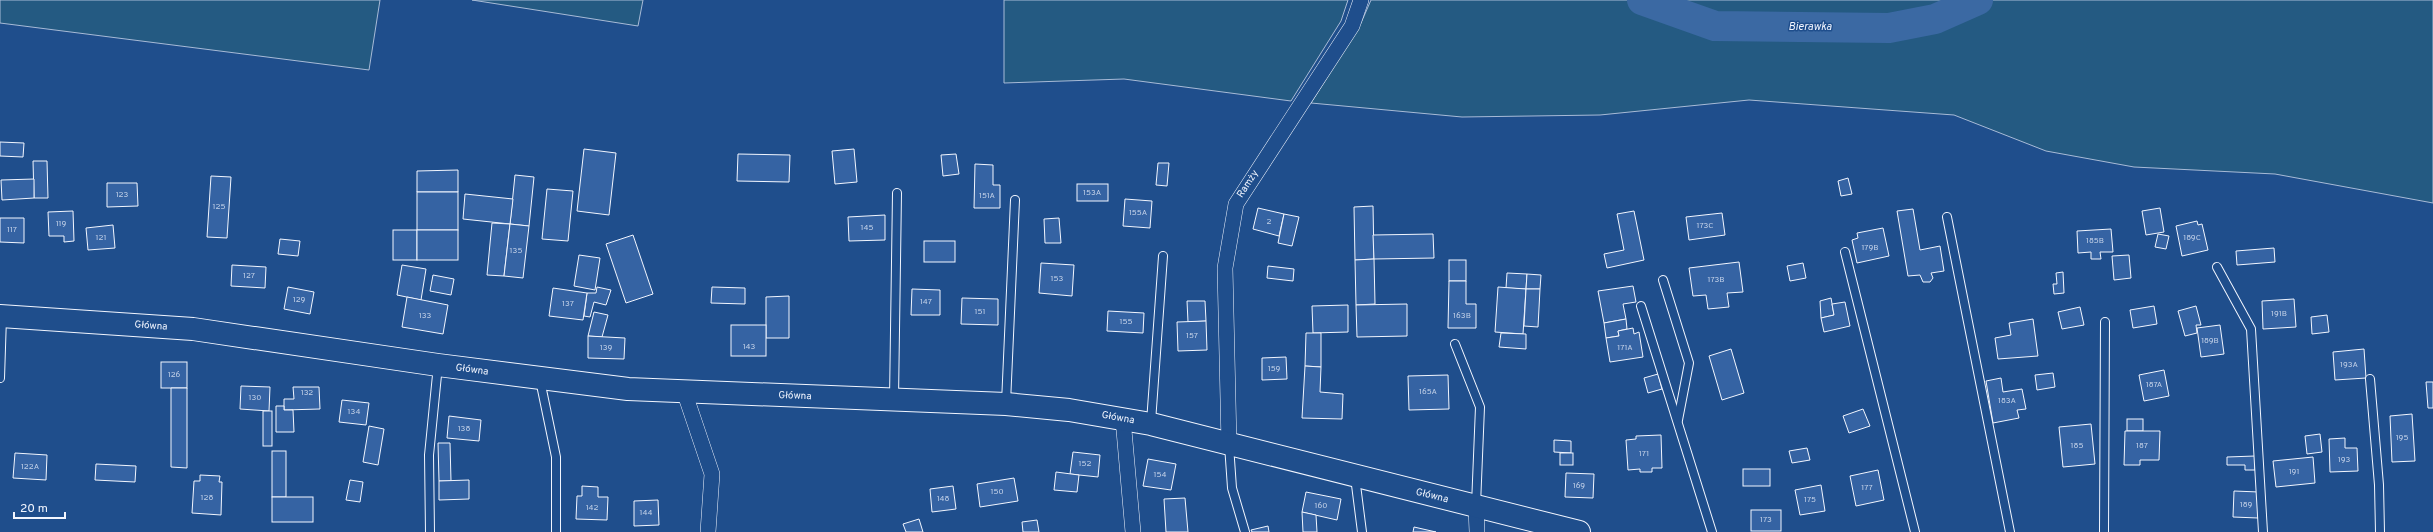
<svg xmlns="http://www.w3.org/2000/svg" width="2433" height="532" viewBox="0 0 2433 532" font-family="Overpass,sans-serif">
  <rect width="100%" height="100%" fill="#1f4e8c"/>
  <g fill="#245a82" stroke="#a8bbd7">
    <path d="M0 0H380L369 70 0 23Z"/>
    <path d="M472 0H643L638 26Z"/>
    <path d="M1004 0H1348L1341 21 1291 101 1124 79 1004 83Z"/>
    <path d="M1371 0H1631L1683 19 1723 30 1888 32 1930 24 1964 10 1895 19H1719L1664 0H2433V203L2275 174 2134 167 2046 151 1954 115 1749 100 1600 115 1462 117 1311 103 1361 23Z"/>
  </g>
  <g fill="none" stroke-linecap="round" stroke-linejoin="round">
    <path stroke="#3b69a3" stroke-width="30" d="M1642 0 1715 26 1889 28 1935 19 1978 0"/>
  </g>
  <g fill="#3563a3" stroke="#f2f6ff">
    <path d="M0 142 24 143 23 157 0 156Z"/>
    <path d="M584 149 616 153 609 215 577 211Z"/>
    <path d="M854 149 857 182 835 184 832 151Z"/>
    <path d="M738 154 790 155 789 182 737 181Z"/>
    <path d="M956 154 959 174 943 176 941 155Z"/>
    <path d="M33 161H47L48 198H34Z"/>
    <path d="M1158 163H1169L1167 186 1156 185Z"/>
    <path d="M975 164 993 165V185H1000V208H974Z"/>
    <path d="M458 170V192H417V171Z"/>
    <path d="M515 175 534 177 529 226 510 224Z"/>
    <path d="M211 176 231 177 227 238 207 237Z"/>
    <path d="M1848 178 1852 194 1841 196 1838 181Z"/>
    <path d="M34 179V198L2 200 1 180Z"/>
    <path d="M107 183H137L138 206 107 207Z"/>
    <rect x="1077" y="184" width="31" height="17"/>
    <path d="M547 189 573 191 568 241 542 239Z"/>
    <rect x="417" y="192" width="41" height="38"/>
    <path d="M465 194 513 199 510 224 463 219Z"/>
    <path d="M1125 199 1152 201 1150 228 1123 226Z"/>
    <path d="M1373 206 1374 259 1355 260 1354 207Z"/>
    <path d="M1258 208 1284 214 1279 236 1253 229Z"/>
    <path d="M2160 208 2164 232 2146 235 2142 211Z"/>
    <path d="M1913 209 1920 250 1940 246 1944 271 1931 273 1933 278 1930 282H1923L1920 275 1908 276 1897 211Z"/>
    <path d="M73 211 74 241 64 242V236H49L48 212Z"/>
    <path d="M1634 211 1644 260 1607 268 1604 254 1624 250 1617 214Z"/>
    <path d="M1722 213 1725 235 1689 240 1686 217Z"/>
    <path d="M1284 214 1299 217 1292 246 1278 243Z"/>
    <path d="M885 215V240L849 241 848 217Z"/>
    <path d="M0 218H24V243L0 242Z"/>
    <path d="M1059 218 1061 243H1045L1044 219Z"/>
    <path d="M2197 221 2198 225 2202 224 2208 250 2182 256 2176 226Z"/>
    <path d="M492 223 510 224 504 276 487 275Z"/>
    <path d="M510 224 529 226 523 278 504 276Z"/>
    <path d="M113 225 115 248 88 250 86 228Z"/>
    <path d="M1883 228 1889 256 1857 263 1852 240 1858 238 1857 233Z"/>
    <path d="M2111 229 2113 252H2100L2101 259H2091V252L2078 253 2077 231Z"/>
    <rect x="393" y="230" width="24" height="30"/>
    <rect x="417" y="230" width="41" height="30"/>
    <path d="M1433 234 1434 258 1374 259 1373 235Z"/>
    <path d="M2158 234 2169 236 2166 249 2155 247Z"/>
    <path d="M633 235 653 294 626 303 606 244Z"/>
    <path d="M280 239 300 241 298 256 278 254Z"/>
    <rect x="924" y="241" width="31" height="21"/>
    <path d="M2274 248 2275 262 2237 265 2236 251Z"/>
    <path d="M579 255 600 258 595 290 574 286Z"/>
    <path d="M2129 255 2131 278 2114 280 2112 256Z"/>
    <path d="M1374 259 1375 304 1356 305 1355 260Z"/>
    <rect x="1449" y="260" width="17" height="21"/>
    <path d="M1739 262 1743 292 1727 293 1729 307 1708 309 1706 295 1693 296 1689 268Z"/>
    <path d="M1041 263 1074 265 1072 296 1039 293Z"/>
    <path d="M1803 263 1806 278 1790 281 1787 266Z"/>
    <path d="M232 265 266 267 265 288 231 286Z"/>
    <path d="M402 265 426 269 421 300 397 295Z"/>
    <path d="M1268 266 1294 269 1293 281 1267 278Z"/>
    <path d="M2063 272 2064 293 2054 294 2053 284H2057L2056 273Z"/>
    <path d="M1507 273 1527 274 1526 289 1506 288Z"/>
    <path d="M1527 274 1541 275 1540 289H1526Z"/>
    <path d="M433 275 454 279 451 295 430 291Z"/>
    <path d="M1449 281H1466V304H1476V328H1448Z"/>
    <path d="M1633 286 1636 302 1623 304 1626 319 1604 323 1598 291Z"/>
    <path d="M288 287 314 292 310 314 284 309Z"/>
    <path d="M597 287 611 290 606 305 594 302 590 317 584 316 587 293H596Z"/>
    <path d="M712 287 745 288V304L711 303Z"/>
    <path d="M1498 287 1526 289 1523 334 1495 332Z"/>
    <path d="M553 288 587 293 583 320 549 316Z"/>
    <path d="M912 289 940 290V315H911Z"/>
    <path d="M1526 289H1540L1538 327 1524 326Z"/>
    <path d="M789 296V338H766V297Z"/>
    <path d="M407 297 448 305 443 334 402 327Z"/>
    <path d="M962 298 998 299V325L961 324Z"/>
    <path d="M1831 298 1834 315 1821 318 1820 301Z"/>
    <path d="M2294 299 2296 327 2263 329 2262 301Z"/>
    <path d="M1187 301H1205L1206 321 1188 322Z"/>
    <path d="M1845 302 1850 326 1824 332 1821 318 1834 315 1832 304Z"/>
    <path d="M1407 304V336L1357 337 1356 305Z"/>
    <path d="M1348 305V332L1313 333 1312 306Z"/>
    <path d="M2154 306 2157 324 2133 328 2130 310Z"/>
    <path d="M2196 306 2201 325H2196L2197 333 2185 336 2178 311Z"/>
    <path d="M2080 307 2084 325 2062 329 2058 312Z"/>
    <path d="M1108 311 1144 313 1143 333 1107 331Z"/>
    <path d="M594 312 608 315 602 337 588 336Z"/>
    <path d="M2327 315 2329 332 2312 334 2311 317Z"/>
    <path d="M1626 319 1627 329 1618 331 1619 336 1606 338 1604 323Z"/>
    <path d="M2033 319 2038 356 1998 359 1995 338 2011 335 2009 323Z"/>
    <path d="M1206 321 1207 350 1178 351 1177 322Z"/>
    <rect x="731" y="325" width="35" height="31"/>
    <path d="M2220 325 2224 354 2201 357 2197 328Z"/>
    <path d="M1633 328 1634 334 1639 332 1643 357 1610 362 1606 338 1619 336 1618 331Z"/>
    <path d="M1306 333H1321V367L1305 366Z"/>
    <path d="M1501 333 1526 334V349L1499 347Z"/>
    <path d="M588 336 625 338 624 359 588 358Z"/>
    <path d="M1731 349 1744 393 1722 400 1709 356Z"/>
    <path d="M2364 349 2366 378 2335 380 2333 352Z"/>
    <path d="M1286 357 1287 379 1262 380V358Z"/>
    <rect x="161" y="362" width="26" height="26"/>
    <path d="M1305 366 1321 367 1320 392 1343 394 1342 419 1302 418Z"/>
    <path d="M2164 370 2169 396 2144 401 2139 375Z"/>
    <path d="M2053 373 2055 387 2037 390 2035 375Z"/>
    <path d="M1658 374 1662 389 1648 393 1644 378Z"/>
    <path d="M1448 375 1449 409 1409 410 1408 376Z"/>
    <path d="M2001 378 2003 392 2022 389 2026 409 2017 410 2019 418 1993 423 1986 381Z"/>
    <path d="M2426 382H2433V408H2428Z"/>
    <path d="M241 386 270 387 269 411 240 409Z"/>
    <path d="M293 387H319L320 409 284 410V399H294Z"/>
    <path d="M171 388H187V468L171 467Z"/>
    <path d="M342 400 369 403 366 425 339 422Z"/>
    <path d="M276 406H284V410H293L294 432H276Z"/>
    <path d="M1863 409 1870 426 1849 433 1843 416Z"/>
    <rect x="263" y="411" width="9" height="35"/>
    <path d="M2412 414 2415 461 2392 462 2390 416Z"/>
    <path d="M449 416 481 420 479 441 447 438Z"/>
    <rect x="2127" y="419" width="16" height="12"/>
    <path d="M2091 424 2095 464 2063 467 2059 427Z"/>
    <path d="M369 426 384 429 378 465 363 462Z"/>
    <path d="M2125 431H2160L2159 460H2140V465H2124Z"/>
    <path d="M2320 434 2322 452 2307 454 2305 436Z"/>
    <path d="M1661 435 1662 468H1652V472H1640V469L1628 470 1626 440 1636 439V436Z"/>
    <path d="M2345 438V448H2357L2358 471 2330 472 2329 439Z"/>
    <path d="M1554 440 1571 441V453L1554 452Z"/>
    <path d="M438 443H450L451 481H439Z"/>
    <path d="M1807 448 1810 460 1792 463 1789 451Z"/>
    <rect x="272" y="451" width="14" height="46"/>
    <path d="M1073 452 1100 455 1098 477 1070 474Z"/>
    <path d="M15 453 47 455 46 480 13 478Z"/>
    <rect x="1560" y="453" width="13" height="12"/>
    <path d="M2255 456V470H2245V465H2227V457Z"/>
    <path d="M2313 457 2315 483 2276 487 2273 461Z"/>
    <path d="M1148 459 1176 464 1171 490 1143 486Z"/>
    <path d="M96 464 136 466 135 482 95 480Z"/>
    <rect x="1743" y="469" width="27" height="17"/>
    <path d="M1878 470 1884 500 1856 506 1850 476Z"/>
    <path d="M1056 472 1079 475 1077 492 1054 490Z"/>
    <path d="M1566 473 1594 474 1593 498 1565 497Z"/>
    <path d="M200 475 220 476 219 482H222L221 515 192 513 194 481H200Z"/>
    <path d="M1014 478 1018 501 980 507 977 484Z"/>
    <path d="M350 480 363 482 360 502 346 500Z"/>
    <path d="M469 480V499L439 500V481Z"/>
    <path d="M1821 485 1825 511 1800 515 1795 490Z"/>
    <path d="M582 486 598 487V497H608L607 520 576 519 577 496H582Z"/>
    <path d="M953 486 956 509 932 512 930 489Z"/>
    <path d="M2234 491 2259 492 2258 518 2233 517Z"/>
    <path d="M1306 492 1341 499 1337 520 1302 512Z"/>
    <rect x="272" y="497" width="41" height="25"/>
    <path d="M1185 498 1188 532H1166L1164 499Z"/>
    <path d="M658 500 659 525 634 526V501Z"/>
    <rect x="1751" y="510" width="30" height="21"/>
    <path d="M1302 512 1316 515 1317 532H1303Z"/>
    <path d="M919 519 923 532H906L903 524Z"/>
    <path d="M1037 520 1039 532H1023L1022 522Z"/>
    <path d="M1268 526 1269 532H1252L1251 530Z"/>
    <path d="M1414 527 1436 532H1413Z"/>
  </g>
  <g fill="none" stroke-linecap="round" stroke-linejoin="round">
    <g stroke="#f2f6ff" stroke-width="10">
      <g id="lane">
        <path d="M1947 217 2010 532"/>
        <path d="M1845 252 1915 532"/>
        <path d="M2217 267 2251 329 2263 532"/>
        <path d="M1663 280 1689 363 1678 420"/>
        <path d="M1641 306 1712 532"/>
        <path d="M1455 344 1480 407 1476 505"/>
        <path d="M0 378 2 317"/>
        <path d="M2370 379 2379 485 2380 532"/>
        <path d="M540 380 556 457V532"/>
        <path d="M894 399 897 193"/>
        <path d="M1006 403 1015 200"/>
        <path d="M1151 422 1163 256"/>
        <path d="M1229 445 1232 488 1245 532"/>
        <path d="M1355 477 1362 532"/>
        <path d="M430 532 429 455 438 365"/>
        <path d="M2104 532 2105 322"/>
      </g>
    </g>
    <g stroke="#f2f6ff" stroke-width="16">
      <g id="street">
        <path d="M684 391 712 474 708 532"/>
        <path d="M1123 419 1133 532"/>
        <path d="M1229 444 1225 268 1236 204 1352 26 1361 0"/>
        <path d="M1476 507 1477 532"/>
      </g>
    </g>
    <g stroke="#f2f6ff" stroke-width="24">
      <path id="secondary" d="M0 316 193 329 438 365 628 389 1006 404 1069 410 1151 424 1579 532"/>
    </g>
    <use href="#lane" stroke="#1f4e8c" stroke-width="8"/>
    <use href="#street" stroke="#1f4e8c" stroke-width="15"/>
    <use href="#secondary" stroke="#1f4e8c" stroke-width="22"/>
  </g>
  <g text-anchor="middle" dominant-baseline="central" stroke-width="3" stroke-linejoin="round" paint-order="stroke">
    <g font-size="8" fill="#c3d1e8">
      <text x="1092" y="193">153A</text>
      <text x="122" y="195">123</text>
      <text x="987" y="196">151A</text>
      <text x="219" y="207">125</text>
      <text x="1138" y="213">155A</text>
      <text x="1269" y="222">2</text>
      <text x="61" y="224">119</text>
      <text x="1705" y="226">173C</text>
      <text x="867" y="228">145</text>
      <text x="12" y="230">117</text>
      <text x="101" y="238">121</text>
      <text x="2192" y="238">189C</text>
      <text x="2095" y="241">185B</text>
      <text x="1870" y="248">179B</text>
      <text x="516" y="251">135</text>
      <text x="249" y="276">127</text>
      <text x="1057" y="279">153</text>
      <text x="1716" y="280">173B</text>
      <text x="299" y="300">129</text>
      <text x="926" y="302">147</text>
      <text x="568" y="304">137</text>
      <text x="980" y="312">151</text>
      <text x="2279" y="314">191B</text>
      <text x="425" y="316">133</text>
      <text x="1462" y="316">163B</text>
      <text x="1126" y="322">155</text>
      <text x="1192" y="336">157</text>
      <text x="2210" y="341">189B</text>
      <text x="749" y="347">143</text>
      <text x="606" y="348">139</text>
      <text x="1625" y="348">171A</text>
      <text x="2349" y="365">193A</text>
      <text x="1274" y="369">159</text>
      <text x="174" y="375">126</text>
      <text x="2154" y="385">187A</text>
      <text x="1428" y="392">165A</text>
      <text x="307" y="393">132</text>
      <text x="255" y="398">130</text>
      <text x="2007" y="401">183A</text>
      <text x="354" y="412">134</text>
      <text x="464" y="429">138</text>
      <text x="2402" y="438">195</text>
      <text x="2077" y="446">185</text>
      <text x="2142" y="446">187</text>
      <text x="1644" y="454">171</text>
      <text x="2344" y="460">193</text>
      <text x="1085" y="464">152</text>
      <text x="30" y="467">122A</text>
      <text x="2294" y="472">191</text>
      <text x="1160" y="475">154</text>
      <text x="1579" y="486">169</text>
      <text x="1867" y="488">177</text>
      <text x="997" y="492">150</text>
      <text x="207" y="498">128</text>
      <text x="943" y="499">148</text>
      <text x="1810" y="500">175</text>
      <text x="2246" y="505">189</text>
      <text x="1321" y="506">160</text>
      <text x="592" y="508">142</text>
      <text x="646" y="513">144</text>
      <text x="1766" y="520">173</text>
    </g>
    <g font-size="10" fill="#f2f6ff" stroke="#1f4e8c">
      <text transform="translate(1248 184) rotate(-57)">Ramży</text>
      <text transform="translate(151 326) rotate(4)">Główna</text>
      <text transform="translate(472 370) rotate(8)">Główna</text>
      <text transform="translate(795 396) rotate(2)">Główna</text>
      <text transform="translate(1118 418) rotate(10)">Główna</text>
      <text transform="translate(1432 496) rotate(14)">Główna</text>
    </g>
    <g font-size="11" font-style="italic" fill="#f2f6ff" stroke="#1f4e8c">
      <text x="1810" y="27">Bierawka</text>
    </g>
  </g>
  <path d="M14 512v6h51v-6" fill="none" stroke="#f2f6ff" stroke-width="2"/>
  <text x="20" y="512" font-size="12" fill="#f2f6ff" stroke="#1f4e8c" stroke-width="3" paint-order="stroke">20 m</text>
</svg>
